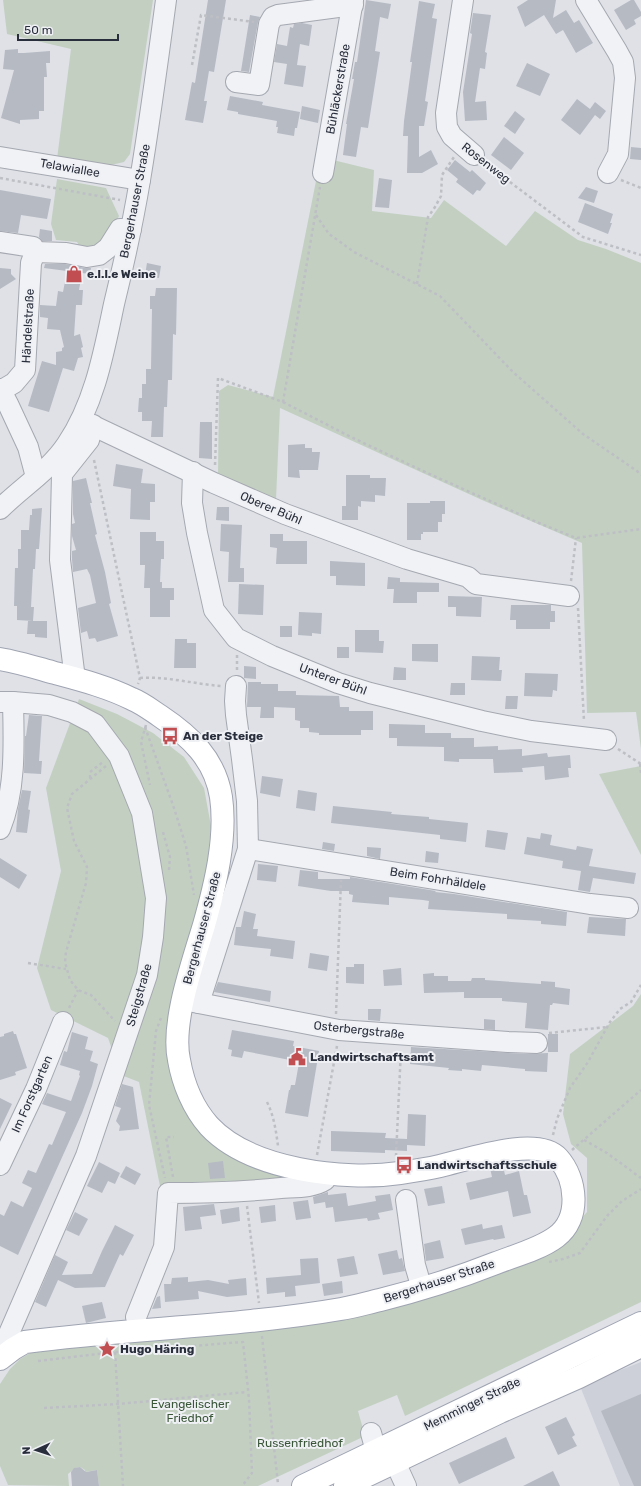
<svg xmlns="http://www.w3.org/2000/svg" width="641" height="1486" viewBox="0 0 641 1486" font-family="Rubik,sans-serif">
  <rect width="100%" height="100%" fill="#dfe1e7"/>
  <path fill="#cdd0d8" d="M641 1362V1486H620L580 1386Z"/>
  <g fill="#c3d0c1">
    <path d="M3 0H153L130 154 124 162 111 165 57 159 71 49 7 34Z"/>
    <path d="M333 160 374 170 372 211 431 218 444 200 506 246 535 211 578 240 606 249 641 263V749L636 712 587 713 582 543 482 500 280 408 276 500 218 475 219 391 228 385 273 397 316 181Z"/>
    <path d="M57 179 106 188 119 216 103 249 83 253 77 242 56 240 51 224Z"/>
    <path d="M79 699 117 714 153 733 184 757 204 788 211 826 206 887 179 989 184 1107 299 1177 161 1191 139 1082 121 1075 108 1038 51 1010 37 968 61 871 46 788Z"/>
    <path d="M641 766V855L599 774Z"/>
    <path d="M641 994V1302L405 1416 397 1395 358 1411 365 1436 258 1486H99L97 1470 85 1472V1470L80 1467 75 1468 68 1474 69 1486 8 1485 0 1466V1384L10 1369 20 1359 39 1348 406 1300 530 1263 555 1248 587 1212V1158L571 1144 563 1114 570 1054 633 1006Z"/>
  </g>
  <g fill="#b6bac3">
    <path d="M208 0H226L214 72 209 71 204 101H207L203 123 185 120 192 82 195 83Z"/>
    <path d="M366 0 391 4 388 19 380 17 375 51 380 52 368 128 361 127 356 157 343 155 347 124H346L354 79H352L355 62H357Z"/>
    <path d="M528 0H556L553 18 566 10 574 23 579 20 593 43 576 53 563 30 556 34 544 15 525 27 517 7Z"/>
    <path d="M631 0H634L641 12V16L634 20 636 24 626 30 614 10Z"/>
    <path d="M419 1 435 4 432 18 437 19 425 101 428 102 424 126H419V157L431 150 438 164 422 173H407L408 136H403L404 121 412 62H410Z"/>
    <path d="M473 13 491 15 485 52 487 53 485 69 480 68 475 102 486 101 487 120 465 121 463 92 472 34 470 33Z"/>
    <path d="M250 15 260 17 258 22 249 72 241 71Z"/>
    <path d="M302 23 312 25 309 46 300 44 297 65 306 66 303 87 284 84 287 64 274 62 277 44 287 46 290 27 293 28 294 24Z"/>
    <path d="M18 49V53H24L50 51V63H46L47 77H44V111H39V119L20 120V124L1 118 14 70 3 69 5 50Z"/>
    <path d="M527 63 550 74 540 96 516 86Z"/>
    <path d="M230 96 263 102 262 105 300 112 297 128H295L294 136 277 133 278 127H276L277 121 238 114V112L227 110Z"/>
    <path d="M577 99 590 109 595 102 606 111 600 119 595 115 580 135 561 120Z"/>
    <path d="M302 106 320 110 318 123 300 119Z"/>
    <path d="M515 111 525 119 515 134 504 126Z"/>
    <path d="M504 137 524 153 511 170 491 155Z"/>
    <path d="M631 147 641 148V160L630 159Z"/>
    <path d="M455 160 470 172 472 170 486 183 480 191 477 190 473 195 456 182 458 179 447 170Z"/>
    <path d="M379 178 392 180 389 208 375 207Z"/>
    <path d="M586 187 598 191 594 203 578 198Z"/>
    <path d="M0 190 51 199 47 219 21 215 18 233 0 231Z"/>
    <path d="M585 203 613 214 610 223H612L608 234 578 222Z"/>
    <path d="M40 229 52 231V241H42L39 237Z"/>
    <path d="M147 263 161 266 159 278 145 275Z"/>
    <path d="M45 264H65L85 268H91L90 274 82 273 79 290H83L82 305H76L74 336 80 334 83 347 81 348 83 357 78 358 74 371 63 368 49 412 28 406 42 361 56 365V352L62 351V348L64 347 60 330 47 329 48 318 40 317V305L56 306 58 291 63 292 67 271 44 268Z"/>
    <path d="M0 268 11 269V274L16 279 0 289Z"/>
    <path d="M156 288H177L176 335 173 334 172 380H168L167 407H164L163 437H151L152 421H142V412H138L139 398H142V384H146V369H151L152 309H150V296H155Z"/>
    <path d="M200 422H212V459L199 458Z"/>
    <path d="M305 444V448H312V452H320L318 470H299L300 478 288 477V445Z"/>
    <path d="M116 464 143 469 141 483 155 484V502H150V520L130 519 131 489 113 486Z"/>
    <path d="M346 475H370V478H386L385 496 375 495V502L361 501V507L358 506V520H342V506H346Z"/>
    <path d="M86 478 92 503H90L97 534 95 535 105 572 111 603 109 604 118 636 97 642 95 638 89 639 87 631 81 633 78 608 96 603 90 575 87 569 73 572 72 559V551L76 550 72 536V524L75 523 73 514V481Z"/>
    <path d="M430 501H445V514H442V522H438V532H423V534H421V540H407V503H430Z"/>
    <path d="M217 507H229V521L216 520Z"/>
    <path d="M42 508 39 549H36L35 569H33L31 607H34L33 621 17 620V606H14L15 568H18V549H21V530H29L30 515H32V509Z"/>
    <path d="M221 524 242 525 240 568H244V582H228L229 552 220 551Z"/>
    <path d="M140 532H156V541H164V559H161L160 582H162V588H174V600H170V617H150V588H144L145 565H140Z"/>
    <path d="M270 534H283V541H307V564H276L277 548 270 547Z"/>
    <path d="M330 561 365 563V586L336 585V576H330Z"/>
    <path d="M388 577 400 578V582L439 583V592H417V603H393L394 589H387Z"/>
    <path d="M239 584 264 585 263 615 238 614Z"/>
    <path d="M448 596 482 597 481 617 456 616V607H448Z"/>
    <path d="M511 605H551V611H555V622H550V629H516V620H510Z"/>
    <path d="M299 612 322 613 321 634 312 633V636L298 635Z"/>
    <path d="M28 621H47V638L35 637V634H27Z"/>
    <rect x="280" y="626" width="12" height="11"/>
    <path d="M355 630H379V641H384L383 653 355 652Z"/>
    <path d="M175 639H187V643H196V668H174Z"/>
    <path d="M412 644H438V662L412 661Z"/>
    <rect x="337" y="647" width="12" height="11"/>
    <path d="M472 656 500 657 499 670H502L501 681 471 680Z"/>
    <path d="M244 666 256 667V679L244 678Z"/>
    <path d="M394 667 406 668V680H393Z"/>
    <path d="M525 673 558 674 557 691 553 690 552 697 524 696Z"/>
    <path d="M248 682H261V684H278V691H296V695L339 696 340 707H349V711H373V730H361V735H319V733L309 732V728H300V721L295 720V708L274 707V718H260L261 707H247Z"/>
    <path d="M451 683H465V695H450Z"/>
    <path d="M506 696H518L517 709H505Z"/>
    <path d="M29 715 42 716 39 761H42L41 774 24 773 25 736H26Z"/>
    <path d="M389 724 425 725V733H451V738H474V747L498 746V750L522 749V756L547 753 548 757 570 755 571 768H568L569 777 545 780 544 766 522 768 523 772 494 773 493 759H459V762L444 761V747L397 746V738H389Z"/>
    <path d="M262 776 283 779 280 797 260 793Z"/>
    <path d="M22 790 31 791 28 810 27 809 30 810 27 833 16 832 18 809Z"/>
    <path d="M298 790 317 793 315 811 296 808Z"/>
    <path d="M333 806 392 812 391 814 429 817V819L468 823 466 842 440 839V835L331 823Z"/>
    <path d="M487 830 508 833 505 850 485 847Z"/>
    <path d="M541 833 552 835 550 845 576 850 577 846 593 849 589 866 636 873 634 884 593 878 590 892 578 890 581 871 562 868 563 861 524 854 527 837 540 839Z"/>
    <path d="M323 842 335 844 334 851 322 849Z"/>
    <path d="M367 847 381 848 380 859 367 856Z"/>
    <path d="M426 851 439 853 438 863 425 862Z"/>
    <path d="M0 858 27 875 19 889 0 877Z"/>
    <path d="M258 864 278 866 276 882 257 880Z"/>
    <path d="M300 870 318 872V879H350V877L436 891 435 892 454 894 567 912 566 926 541 924V921L507 919V914L428 909 429 901 423 900 389 897V905L352 902 353 895 349 894V891H331L298 886Z"/>
    <path d="M244 911 256 914 253 929H258L257 936 295 941 293 959 270 956 271 949 234 945 236 927H241Z"/>
    <path d="M589 917 626 919 625 936 587 933Z"/>
    <path d="M310 953 329 956 327 971 308 968Z"/>
    <path d="M354 964H364V984L346 983V967H354Z"/>
    <path d="M401 968 402 985 384 986 383 970Z"/>
    <path d="M434 973V976H448V981H471L472 978H485V980L541 984V981L555 982V987L570 989 569 1005 553 1003 552 1005H550L548 1030 525 1028 527 1003 502 1001V998H464V992L424 993 423 974Z"/>
    <path d="M218 982 271 991 270 1002 214 992Z"/>
    <path d="M368 1009H381L380 1021 368 1020Z"/>
    <path d="M484 1019 495 1020V1030L484 1029Z"/>
    <path d="M232 1030 294 1041 293 1046 319 1051 308 1117 285 1113 289 1090H290L291 1085H295L299 1063 290 1061V1060L244 1051 242 1058 231 1056 232 1050 228 1049Z"/>
    <path d="M13 1031 14 1034H16L27 1068 15 1072 16 1075 0 1080V1037L4 1036V1034Z"/>
    <path d="M72 1032 88 1037 85 1049 93 1051 90 1061 98 1064 92 1086 82 1113 18 1255 0 1246V1214L4 1216 11 1201 23 1207 32 1188 22 1183 28 1170 36 1173 49 1144 52 1145 66 1112 42 1104 47 1093 71 1101 80 1076 79 1075 80 1071 60 1065 64 1051 67 1052Z"/>
    <rect x="548" y="1034" width="10" height="18"/>
    <path d="M411 1047 526 1054 548 1053 547 1072 525 1071V1069L482 1065 481 1071 462 1069V1071L448 1070 449 1068 410 1064Z"/>
    <path d="M122 1084 133 1087 139 1129 119 1131 120 1126 116 1121 121 1108 115 1106Z"/>
    <path d="M0 1098 12 1104 0 1129Z"/>
    <path d="M408 1114 426 1115 425 1146 407 1145V1151L385 1150V1153L331 1151V1131L386 1133 385 1138 407 1139Z"/>
    <path d="M223 1161 225 1178 210 1179 208 1163Z"/>
    <path d="M99 1162 120 1173 115 1184 108 1181 102 1193 87 1186Z"/>
    <path d="M126 1166 141 1174 135 1185 120 1177Z"/>
    <path d="M503 1166 505 1175 519 1171 524 1195H527L531 1213 513 1217 508 1191 470 1200 466 1183 492 1177 490 1168Z"/>
    <path d="M442 1186 445 1203 428 1206 424 1189Z"/>
    <path d="M328 1192V1195L346 1193 348 1206 376 1201 375 1196 390 1194 393 1210 378 1213 380 1219 368 1221 367 1218 335 1222 333 1207 326 1208 325 1202 314 1204 313 1197Z"/>
    <path d="M308 1200 311 1218 296 1220 293 1202Z"/>
    <path d="M214 1204 216 1215 200 1217 202 1229 185 1231 183 1207Z"/>
    <path d="M275 1205 276 1221 261 1223 259 1207Z"/>
    <path d="M239 1207 240 1221 222 1224 220 1210Z"/>
    <path d="M75 1212 88 1219 79 1236 66 1230Z"/>
    <path d="M482 1224 483 1229 502 1225 505 1238 494 1240 493 1239 465 1245 461 1229Z"/>
    <path d="M115 1225 134 1235 123 1256 120 1254 105 1287 75 1288 58 1280 46 1307 35 1302 55 1255 68 1262 62 1275 92 1274 102 1251Z"/>
    <path d="M440 1240 444 1258 426 1261 424 1244Z"/>
    <path d="M397 1250 399 1259 402 1258 405 1271 383 1275 378 1254Z"/>
    <path d="M354 1256 358 1274 340 1277 337 1259Z"/>
    <path d="M318 1258 320 1283 295 1286 296 1296 285 1297V1292L267 1294 266 1278 301 1275 300 1259Z"/>
    <path d="M188 1277V1282L208 1280 229 1284 228 1280 246 1278 247 1295 227 1297 198 1291 199 1299 165 1302 164 1284H171L172 1278Z"/>
    <path d="M342 1281 343 1293 324 1296 322 1284Z"/>
    <path d="M160 1296 161 1308 152 1309 157 1297Z"/>
    <path d="M102 1302 106 1318 86 1323 82 1306Z"/>
    <path d="M641 1394V1486H634L601 1411Z"/>
    <path d="M566 1417 575 1435 572 1437 577 1446 558 1455 545 1427Z"/>
    <path d="M506 1437 515 1458 459 1484 449 1463Z"/>
    <path d="M80 1467 86 1472 97 1470 99 1486H72L71 1472 74 1468Z"/>
    <path d="M553 1471 560 1486H523Z"/>
  </g>
  <g fill="none" stroke-linecap="round" stroke-linejoin="round">
    <g stroke="#a5a8b0" stroke-width="22">
      <g id="minor">
        <path d="M463 0 446 113 447 127 452 136 474 155"/>
        <path d="M586 0 617 51 623 62 625 78 618 154 608 173"/>
        <path d="M236 82 259 85 269 24 273 17 278 15 353 5"/>
        <path d="M0 157 140 180"/>
        <path d="M323 173 353 0"/>
        <path d="M0 242 33 247 35 252"/>
        <path d="M35 252 66 253 87 257 99 255 108 248 120 229H131"/>
        <path d="M0 389 8 404 28 447 36 477"/>
        <path d="M2 390 14 383 25 370 31 263 35 252"/>
        <path d="M81 420 214 483 285 514 407 559 468 577 476 584 569 596"/>
        <path d="M193 472 192 503 197 533 214 610 236 638 272 656 338 683 370 693 482 721 531 731 606 740"/>
        <path d="M0 509C22 487 50 470 67 444 95 403 104 351 114 304 124 263 133 222 140 180 150 120 158 60 166 0"/>
        <path d="M75 679 60 560 62 474 89 440 93 425"/>
        <path d="M0 702H13L49 705 72 712 95 724 119 756 142 813 156 898 153 937 147 975 86 1156 0 1354"/>
        <path d="M0 829C16 790 14 743 13 702"/>
        <path d="M248 849 590 904 628 908"/>
        <path d="M183 1000 339 1030 508 1042 537 1043"/>
        <path d="M199 1003 248 849 247 801 242 759 236 715 235 701 236 686"/>
        <path d="M0 1165 36 1089 63 1022"/>
        <path d="M406 1200 415 1265 422 1289"/>
        <path d="M136 1317 164 1247 168 1193C206 1193 243 1192 281 1188 295 1187 313 1188 325 1180L327 1174"/>
        <path d="M371 1433 376 1451"/>
        <path d="M395 1462 406 1486"/>
      </g>
    </g>
    <g stroke="#9fa4b1" stroke-width="24">
      <g id="major">
        <path d="M0 659C19 662 37 668 55 673 81 680 108 687 132 699 142 703 151 710 160 716 190 736 215 759 221 797 227 838 215 886 204 925 193 962 171 1023 179 1060 183 1083 193 1108 209 1126 250 1170 344 1181 400 1173 414 1171 427 1169 440 1166 467 1160 537 1135 558 1158 577 1179 581 1219 556 1237 540 1249 514 1256 496 1263 458 1278 420 1290 380 1300 367 1303 354 1307 341 1309 236 1327 130 1328 25 1342L13 1349 0 1359"/>
        <path d="M303 1486 641 1323"/>
        <path d="M345 1486 500 1412 579 1377 641 1346"/>
      </g>
    </g>
    <g stroke="#bdbfc5" stroke-width="2.5" stroke-dasharray="3 3" stroke-linecap="butt">
      <path d="M192 65 201 15 254 22"/>
      <path d="M486 164 583 237 641 255"/>
      <path d="M0 178 120 200"/>
      <path d="M621 180 641 188"/>
      <path d="M316 215 329 234 354 252 440 296 513 372 583 434 637 471 641 475"/>
      <path d="M417 284 428 217 435 207 441 196 442 175 454 157"/>
      <path d="M283 402 351 437 423 471 539 523 576 538 641 529"/>
      <path d="M94 460 140 678 138 684"/>
      <path d="M215 465 218 378 283 402 320 187"/>
      <path d="M571 581 576 538"/>
      <path d="M578 608 584 721"/>
      <path d="M237 670V655"/>
      <path d="M140 678C166 676 194 684 221 686"/>
      <path d="M146 725 141 742 150 785"/>
      <path d="M145 727 174 808 186 846 194 895"/>
      <path d="M618 749 641 764"/>
      <path d="M640 764 641 774"/>
      <path d="M106 766 72 794 67 808 74 841 87 867 86 883 66 952 65 962 70 980 78 990 91 995 115 1021"/>
      <path d="M90 778V772L103 762"/>
      <path d="M163 832 170 857 169 870"/>
      <path d="M28 963 66 969"/>
      <path d="M69 1008 78 990"/>
      <path d="M336 1014 341 880"/>
      <path d="M161 1018 156 1031 149 1105 165 1178"/>
      <path d="M549 1033 607 1027"/>
      <path d="M267 1102C274 1116 276 1131 278 1146"/>
      <path d="M553 1135 557 1119 570 1088 588 1062 610 1022 620 1009 631 1002 641 985"/>
      <path d="M584 1140 607 1153 641 1178"/>
      <path d="M572 1150 641 1090"/>
      <path d="M317 1155 337 1046"/>
      <path d="M396 1156 401 1049"/>
      <path d="M173 1177 166 1137H174"/>
      <path d="M247 1206 259 1303"/>
      <path d="M549 1262 563 1259 580 1253 607 1216 622 1201 641 1189"/>
      <path d="M262 1336 278 1484"/>
      <path d="M115 1352 123 1486"/>
      <path d="M38 1361 115 1352 243 1342 249 1399 252 1473 242 1486"/>
      <path d="M44 1408 118 1404 247 1392"/>
    </g>
    <use href="#minor" stroke="#f1f2f5" stroke-width="20"/>
    <use href="#major" stroke="#fff" stroke-width="22"/>
  </g>
  <defs>
    <g id="shop-bare" transform="scale(1.38)"><path d="M-5-2.5h2.3a2.7 3.5 0 0 1 5.4 0H5L5.5 6h-11ZM-1.5-2.5h3a1.5 2.3 0 0 0-3 0Z" fill="#c14f52" stroke="#eef0f4" stroke-width="2.5" paint-order="stroke"/></g>
    <g id="bus-bare" transform="scale(1.38)"><path d="M-5-6H5V4H4V6H2V4H-2V6H-4V4H-5ZM-3.5-4V0h7V-4ZM-3.5 1.2v1.5H-2V1.2ZM2 1.2v1.5H3.5V1.2Z" fill="#c14f52" stroke="#eef0f4" stroke-width="2.5" paint-order="stroke"/></g>
    <g id="civic-bare" transform="scale(1.38)"><path d="M-.6-6.5H3V-4.5H.6V-3L4-1V1h2V6H-6V1h2V-1L-.6-3ZM-1.2 2.5V6h2.4V2.5Z" fill="#c14f52" stroke="#eef0f4" stroke-width="2.5" paint-order="stroke"/></g>
    <g id="sight-bare" transform="scale(1.38)"><path d="M0-6L1.8-2.2L6-1.7L2.9 1.2L3.7 5.4L0 3.3L-3.7 5.4L-2.9 1.2L-6-1.7L-1.8-2.2Z" fill="#c14f52" stroke="#eef0f4" stroke-width="2.5" paint-order="stroke"/></g>
  </defs>
  <g fill-rule="evenodd">
    <use href="#shop-bare" x="74" y="274"/>
    <use href="#bus-bare" x="170" y="736"/>
    <use href="#civic-bare" x="297" y="1057"/>
    <use href="#bus-bare" x="404" y="1165"/>
    <use href="#sight-bare" x="107" y="1349"/>
  </g>
  <g text-anchor="middle" dominant-baseline="central" stroke-width="4" stroke-linejoin="round" paint-order="stroke">
    <g font-size="12" fill="#292e3c" stroke="#eef0f4">
      <text transform="translate(338 89) rotate(-80)">Bühläckerstraße</text>
      <text transform="translate(486 163) rotate(38)">Rosenweg</text>
      <text transform="translate(70 168) rotate(10)">Telawiallee</text>
      <text transform="translate(135 201) rotate(-79)">Bergerhauser Straße</text>
      <text transform="translate(28 326) rotate(-87)">Händelstraße</text>
      <text transform="translate(271 508) rotate(23)">Oberer Bühl</text>
      <text transform="translate(333 679) rotate(20)">Unterer Bühl</text>
      <text transform="translate(438 879) rotate(9)">Beim Fohrhäldele</text>
      <text transform="translate(202 928) rotate(-75)">Bergerhauser Straße</text>
      <text transform="translate(139 995) rotate(-74)">Steigstraße</text>
      <text transform="translate(359 1030) rotate(6)">Osterbergstraße</text>
      <text transform="translate(32 1094) rotate(-66)">Im Forstgarten</text>
      <text transform="translate(439 1281) rotate(-18)">Bergerhauser Straße</text>
      <text transform="translate(472 1404) rotate(-26)">Memminger Straße</text>
    </g>
    <g font-size="12" font-weight="bold" fill="#292e3c" stroke="#eef0f4" text-anchor="start">
      <text x="87" y="274">e.l.l.e Weine</text>
      <text x="183" y="736">An der Steige</text>
      <text x="310" y="1057">Landwirtschaftsamt</text>
      <text x="417" y="1165">Landwirtschaftsschule</text>
      <text x="120" y="1349">Hugo Häring</text>
    </g>
    <g font-size="12" fill="#3a5638" stroke="#eef0f4">
      <text x="190" y="1404">Evangelischer<tspan x="190" dy="14">Friedhof</tspan></text>
      <text x="300" y="1443">Russenfriedhof</text>
    </g>
  </g>
  <g transform="translate(36 1450) rotate(267)" stroke="#eef0f4" stroke-width="3" paint-order="stroke">
  <path d="M0-3L7 15L0 10L-7 15Z" fill="#292e3c"/>
  <text y="-6" font-size="11" font-weight="bold" text-anchor="middle" fill="#292e3c">N</text>
  </g>
  <path d="M18 34v6h100v-6" fill="none" stroke="#292e3c" stroke-width="2"/>
  <text x="24" y="34" font-size="12" fill="#292e3c" stroke="#eef0f4" stroke-width="3" paint-order="stroke">50 m</text>
</svg>
